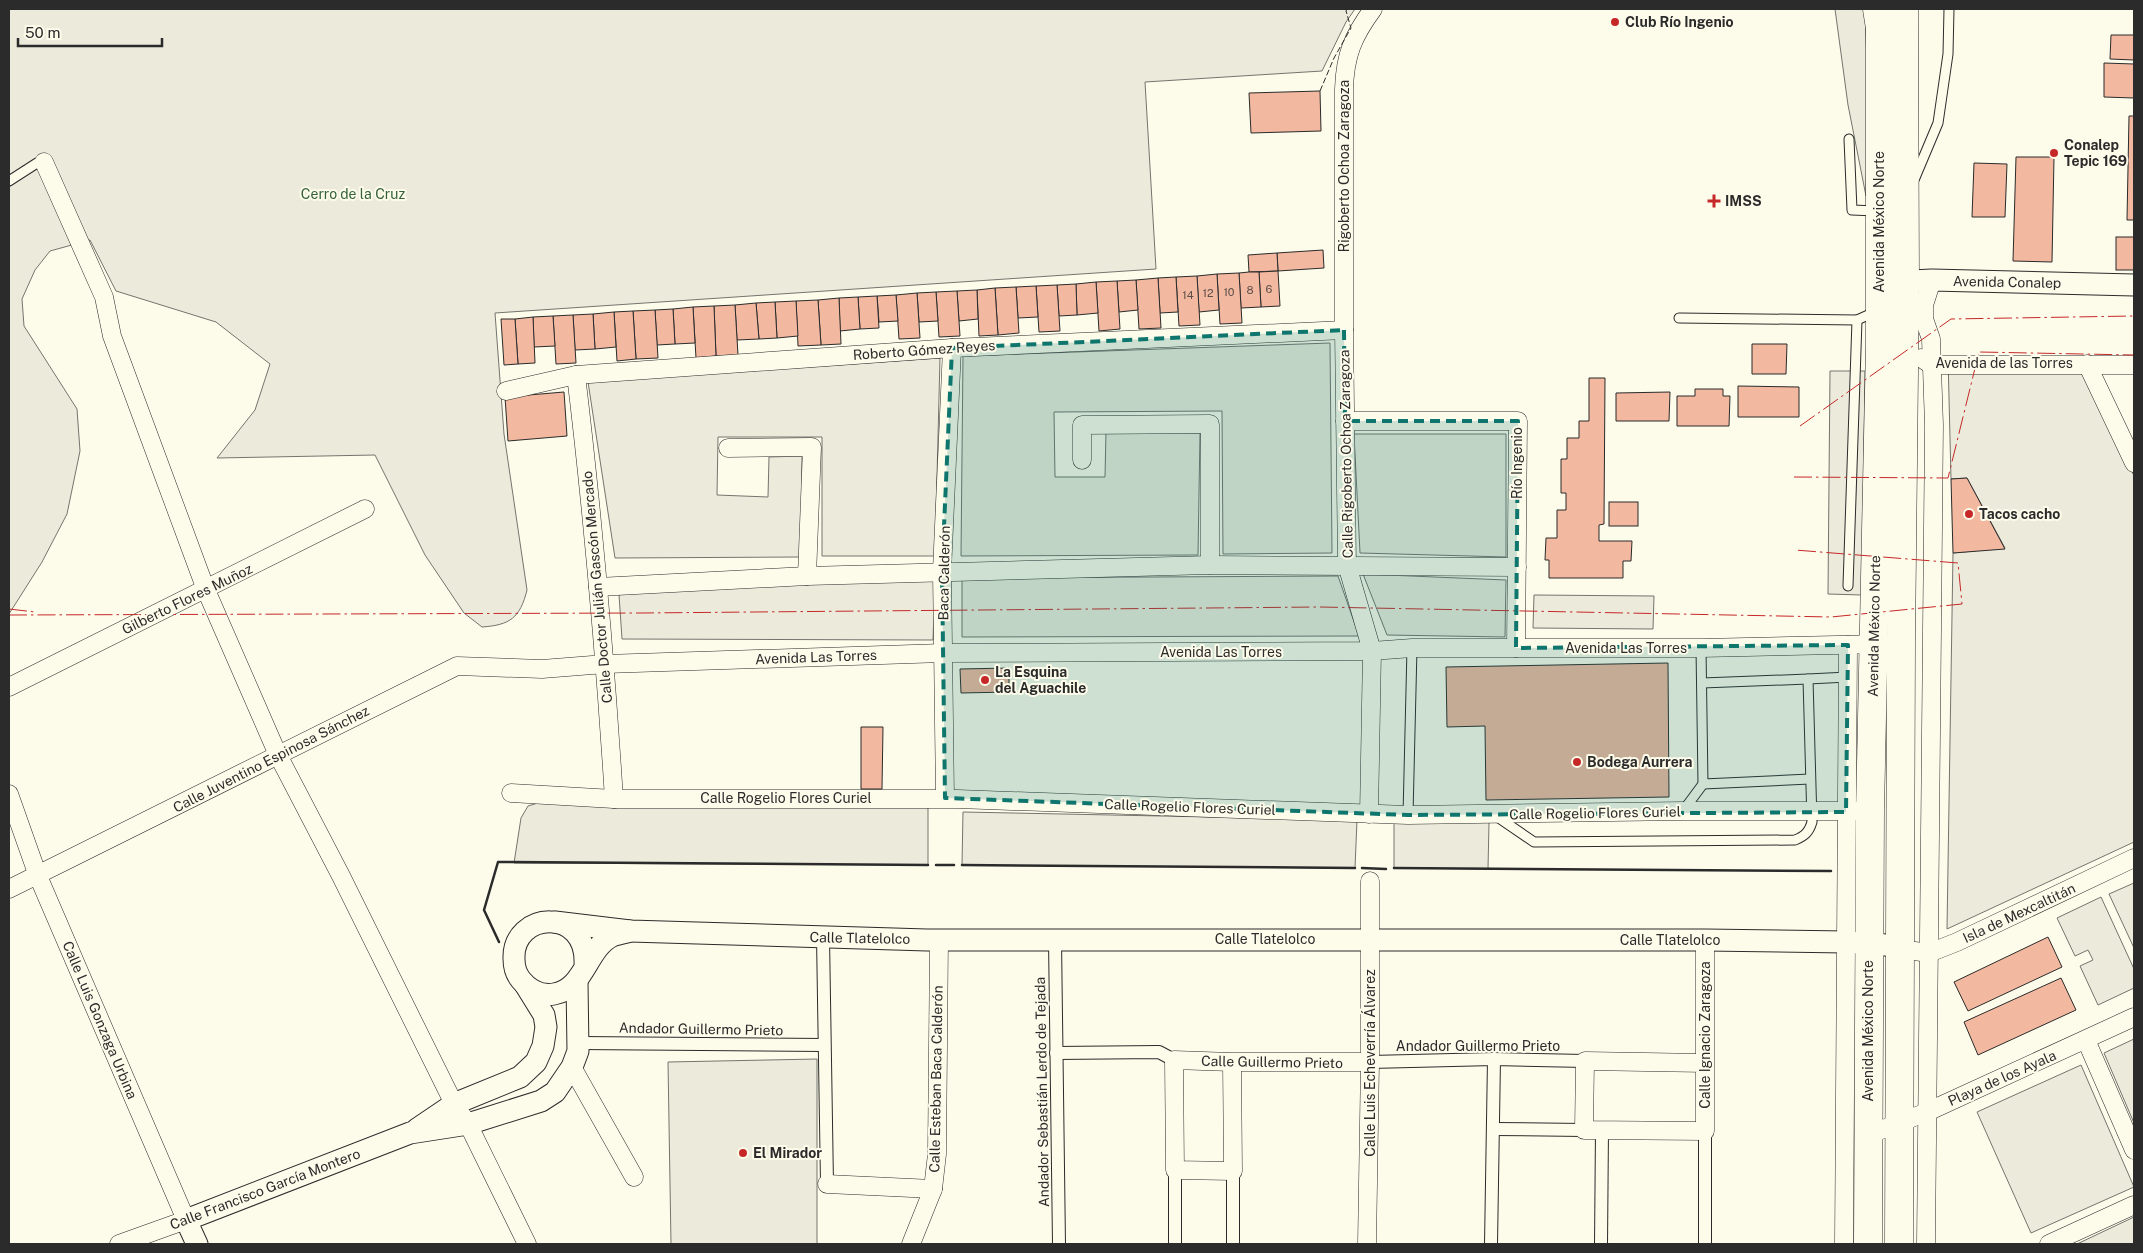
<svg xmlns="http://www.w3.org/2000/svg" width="2143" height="1253" viewBox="0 0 2143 1253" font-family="'Public Sans',sans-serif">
  <rect width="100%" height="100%" fill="#fdfbea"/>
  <g fill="#ecebdb" stroke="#74746e">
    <path d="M9 9H1355L1346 22 1322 71 1145 82 1156 269 495 313 504 434 527 590C520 618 510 625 482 627L464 613 425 555 375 455 217 458 255 410 270 364 216 322 116 291 90 240 50 251 35 270 22 299 24 326 77 409 80 451 67 514 42 562 9 614Z"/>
    <path d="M1835 9H1865L1868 90 1866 196 1848 105Z"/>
    <path d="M1330 343 1332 553 1223 554 1222 411 1054 412 1055 477H1105L1106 431 1200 433 1198 555 961 556 963 356Z"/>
    <path d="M1948 357 2082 359 2134 476V842L1947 929 1953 553 2005 548 1967 478 1951 479Z"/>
    <path d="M940 358 935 556H822V437H718L717 495 768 497 769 457 802 456 801 557 615 558 588 382Z"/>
    <path d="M1354 434H1506V557L1360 553Z"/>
    <path d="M1363 574 1506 580 1505 637 1387 635Z"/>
    <path d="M1338 576 1359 636 962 637V578Z"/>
    <path d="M935 579 933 640 622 639 618 580Z"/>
    <path d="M538 803 928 807V865L514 863 521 818 528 806Z"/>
    <path d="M963 812 1357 820 1355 868 962 865Z"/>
    <path d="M1394 821 1489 822 1488 869 1394 868Z"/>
    <path d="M2134 883V948L2109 894Z"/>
    <path d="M2134 1039V1123L2104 1053Z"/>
    <path d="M817 1059V1244H671L668 1062Z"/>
    <path d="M2081 1065 2134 1187 2031 1233 1977 1112Z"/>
    <path d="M2134 1217V1244H2077Z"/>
  </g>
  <g fill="#eceadb" stroke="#74746e">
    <path d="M1830 371H1865L1862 595 1828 594Z"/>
    <path d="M1534 595 1654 596 1653 629 1533 628Z"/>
    <path d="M2101 897 2134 969V988L2098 1005 2080 966 2093 960 2088 950 2075 956 2057 918Z"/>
  </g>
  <g fill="#f2b8a0" stroke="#2b2b2b">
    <path d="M2111 35H2134V60L2110 59Z"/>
    <path d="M2104 63 2134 64V98L2104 97Z"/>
    <path d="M1320 91 1321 131 1251 133 1249 93Z"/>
    <path d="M2129 116H2134V220H2127Z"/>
    <path d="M2016 157H2054L2052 262 2013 261Z"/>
    <path d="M1974 163 2007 164 2005 217H1972Z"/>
    <rect x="2116" y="237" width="18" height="33"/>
    <path d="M1323 250 1324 268 1278 271 1277 253Z"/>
    <path d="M1277 253 1278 271 1249 272 1248 255Z"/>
    <path d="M1278 271 1280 306 1261 307 1259 272Z"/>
    <path d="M1249 272H1259L1261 307 1241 308 1239 273Z"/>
    <path d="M1239 273 1242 323 1220 324 1217 274Z"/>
    <path d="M1217 274 1219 310 1199 312 1197 276Z"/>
    <path d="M1197 276 1200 325 1179 326 1176 277Z"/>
    <path d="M1176 277 1178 312 1160 313 1158 278Z"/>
    <path d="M1158 278 1161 328 1139 329 1136 280Z"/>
    <path d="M1136 280 1138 310 1119 312 1117 281Z"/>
    <path d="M1117 281 1120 329 1099 331 1096 282Z"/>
    <path d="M1096 282 1098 313 1077 315 1076 284Z"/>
    <path d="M1076 284 1077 315 1059 316 1057 285Z"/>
    <path d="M1057 285 1060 331 1039 332 1036 286Z"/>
    <path d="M1036 286 1038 317 1018 318 1016 287Z"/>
    <path d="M1016 287 1019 333 998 335 995 288Z"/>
    <path d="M995 288 998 335 979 336 977 290Z"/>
    <path d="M977 290 978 319 959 321 957 291Z"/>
    <path d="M957 291 960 336 939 337 936 292Z"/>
    <path d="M936 292 938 321 919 322 917 293Z"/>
    <path d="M917 293 920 338 899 339 896 295Z"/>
    <path d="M896 295 898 321 879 322 877 296Z"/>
    <path d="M877 296 879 328 860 329 858 297Z"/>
    <path d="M858 297 860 329 840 331 839 298Z"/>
    <path d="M839 298 841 344 821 345 818 300Z"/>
    <path d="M818 300 821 345 798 346 796 301Z"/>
    <path d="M796 301 798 336 777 338 775 302Z"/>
    <path d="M775 302 777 338 759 339 756 303Z"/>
    <path d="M756 303 759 339 737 340 735 305Z"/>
    <path d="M735 305 738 355 716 356 714 306Z"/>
    <path d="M714 306 716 356 696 358 693 307Z"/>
    <path d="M693 307 695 343 675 344 673 309Z"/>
    <path d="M673 309 675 344 657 345 655 310Z"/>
    <path d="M655 310 658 358 636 359 633 311Z"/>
    <path d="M633 311 636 359 617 361 614 312Z"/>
    <path d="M614 312 616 347 595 349 593 314Z"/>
    <path d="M593 314 595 349 575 350 573 315Z"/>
    <path d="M573 315 576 363 556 364 553 316Z"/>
    <path d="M553 316 555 346 534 347 533 317Z"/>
    <path d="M533 317 535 363 518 364 515 319Z"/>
    <path d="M501 319H515L518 364 504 365Z"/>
    <path d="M1752 344H1787L1786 374H1752Z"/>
    <path d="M1589 378H1605L1604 524 1599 525V541H1632L1631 561H1623V578H1549V560H1545L1546 538H1557V510H1566V493H1561V459H1567V438H1579V421H1589Z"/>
    <path d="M1738 386 1799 387V417H1738Z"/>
    <path d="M1695 389H1723V396H1730L1729 426H1677V396H1695Z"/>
    <path d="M564 392 567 436 508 441 505 397Z"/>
    <path d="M1670 392 1669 421H1616V393Z"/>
    <path d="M1967 478 2005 549 1953 553 1951 479Z"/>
    <rect x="1609" y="502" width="29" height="24"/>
    <path d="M1668 663 1669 797 1486 800 1485 726 1447 727 1446 667Z"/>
    <path d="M1009 668V692L961 693 960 669Z"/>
    <path d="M861 727H883L882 789H861Z"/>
    <path d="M2048 937 2062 967 1968 1011 1954 982Z"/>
    <path d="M2061 978 2076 1010 1978 1055 1964 1022Z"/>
  </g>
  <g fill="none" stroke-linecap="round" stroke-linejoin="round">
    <g stroke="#2b2b2b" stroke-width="11">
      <g id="service">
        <path d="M1849 139 1852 210 1876 211"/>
        <path d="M1914 180 1938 123 1948 54 1949 9"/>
        <path d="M9 181 37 163 44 162"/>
        <path d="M1679 318 1857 320 1877 311"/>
        <path d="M1848 586 1857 320"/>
        <path d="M1701 648 1703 784 1810 779"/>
        <path d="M1808 679 1848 677"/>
        <path d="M1683 811 1703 784"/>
        <path d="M1408 815 1412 648"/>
        <path d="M1496 816 1534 842 1795 840C1805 836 1809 832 1812 822L1808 679 1702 683"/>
      </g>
    </g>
    <g stroke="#2b2b2b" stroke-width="14">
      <g id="pedestrian">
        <path d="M823 937 827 1184"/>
        <path d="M1055 940 1059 1244"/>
        <path d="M579 1043 824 1045"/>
        <path d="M1056 1053 1159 1052 1174 1060"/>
        <path d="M1370 1062 1494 1059 1585 1061"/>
        <path d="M1493 1129 1584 1130"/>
        <path d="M1233 1171V1244"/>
        <path d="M1175 1244V1170"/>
        <path d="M1491 1244 1494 1059"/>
        <path d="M1601 1244 1602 1130"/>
        <path d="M1705 1244V1131"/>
      </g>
    </g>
    <g stroke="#2b2b2b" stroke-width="19">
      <g id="minor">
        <path d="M44 162 104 297 112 336 206 590 278 755 341 876 454 1104 468 1124 527 1244"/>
        <path d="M1921 358 1931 365H2134"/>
        <path d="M2087 364 2134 463"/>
        <path d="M576 375C593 516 605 657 614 799"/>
        <path d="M506 391 576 375 952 348 1344 330"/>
        <path d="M1345 421H1518L1516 648"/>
        <path d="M728 448 812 447 807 576"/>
        <path d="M1082 460V425L1210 424V565"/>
        <path d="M598 587 807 576 1210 565 1517 567"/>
        <path d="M9 687 365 509"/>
        <path d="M511 793 614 799H958L1408 815 1683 811H1870"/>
        <path d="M9 794 38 876 186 1220 119 1244"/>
        <path d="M945 798 942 571 952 348"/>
        <path d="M1369 814 1372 651 1347 565 1344 330V89C1345 55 1353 36 1373 9"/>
        <path d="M9 889 457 666 542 669 605 664 943 653 1372 651 1412 648H1701L1883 644"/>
        <path d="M1705 940V1131L1584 1130 1585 1061 1705 1063"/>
        <path d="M1900 949 1929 953 1957 942 2134 858"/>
        <path d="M2086 1040 2134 1150"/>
        <path d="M1232 1062 1233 1171 1175 1170 1174 1060 1232 1062H1370"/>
        <path d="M572 1067 634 1177"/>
        <path d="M1868 1135 1927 1112 2134 1017"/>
        <path d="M827 1184 933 1189"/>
        <path d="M911 1244 933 1189 937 1154 939 940"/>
        <path d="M1367 1244 1370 1062V881"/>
        <path d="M1844 1244 1848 645"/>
        <path d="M1926 1244 1934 425 1931 339 1924 319V305L1932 280"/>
        <path d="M2049 1244 2134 1205"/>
      </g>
    </g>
    <g stroke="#2b2b2b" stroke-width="23">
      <g id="tertiary">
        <path d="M1890 282 1932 280 2134 285"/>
        <path d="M555 922 630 931 927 940H1705L1846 942 1886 945 1900 949"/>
        <path d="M585 965C588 906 512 911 514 959 514 967 516 974 521 980 529 990 541 996 554 994 585 989 586 949 612 936 617 934 624 933 630 931"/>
        <path d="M417 1129 454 1104 520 1077 536 1062 543 1046 546 1027 544 1015 526 986"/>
        <path d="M197 1244 186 1220 410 1133 468 1124 541 1101 555 1092 572 1067 578 1051 577 982"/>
      </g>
    </g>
    <g stroke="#2b2b2b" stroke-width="29">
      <g id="primary">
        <path d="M1868 1244 1870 811 1880 344V28L1877 9"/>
        <path d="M1899 1244 1901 644 1905 282 1904 9"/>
      </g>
    </g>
    <use href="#service" stroke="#fdfbea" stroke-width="9"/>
    <use href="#pedestrian" stroke="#fdfbea" stroke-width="12"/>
    <use href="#minor" stroke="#fdfbea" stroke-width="18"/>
    <use href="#tertiary" stroke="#fdfbea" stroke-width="21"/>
    <use href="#primary" stroke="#fdfbea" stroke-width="28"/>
    <path stroke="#2b2b2b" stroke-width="1" stroke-dasharray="6 2.5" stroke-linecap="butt" d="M1320 91 1334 58 1351 28 1346 11 1347 9"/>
    <g stroke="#2b2b2b" stroke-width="2.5">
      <path d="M936 865H954"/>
      <path d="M962 865 1355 868"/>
      <path d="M1362 868 1386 869"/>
      <path d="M1394 868 1831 871"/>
      <path d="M499 942 484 910 498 862 928 865"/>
    </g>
    <g stroke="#c62828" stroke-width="1" stroke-dasharray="18 4 2.5 4" stroke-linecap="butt">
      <path d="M1800 426 1951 319 2134 316"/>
      <path d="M1794 477 1948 478 1979 352 2134 355"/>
      <path d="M9 609 35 612"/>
      <path d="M9 615 641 613 1320 607 1831 617 1962 604 1958 563 1795 550"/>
    </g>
  </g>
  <path fill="#0f766e" fill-opacity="0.2" stroke="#0f766e" stroke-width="4" stroke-dasharray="10 6" stroke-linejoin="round" d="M1344 330 1345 421H1518L1516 648 1848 645 1846 812 1408 815 945 798 942 571 952 348Z"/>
  <g fill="#c62828" stroke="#fdfbea" stroke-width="2">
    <circle cx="1615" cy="22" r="5"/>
    <circle cx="2054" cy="153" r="5"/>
    <path d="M1711.5 193.5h5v5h5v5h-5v5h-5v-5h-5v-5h5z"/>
    <circle cx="1969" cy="514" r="5"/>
    <circle cx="985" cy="680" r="5"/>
    <circle cx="1577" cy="762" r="5"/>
    <circle cx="743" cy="1153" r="5"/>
  </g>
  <g text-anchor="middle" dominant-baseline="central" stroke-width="4" stroke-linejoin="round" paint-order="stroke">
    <g font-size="11" fill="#5d4e48">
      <text x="1269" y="289">6</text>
      <text x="1250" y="290">8</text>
      <text x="1229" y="292">10</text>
      <text x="1208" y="293">12</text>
      <text x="1188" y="295">14</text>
    </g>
    <g font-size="14" font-weight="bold" fill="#2b2b2b" stroke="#fdfbea" text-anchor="start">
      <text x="1625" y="22">Club Río Ingenio</text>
      <text x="2064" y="145">Conalep<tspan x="2064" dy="16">Tepic 169</tspan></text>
      <text x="1725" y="201">IMSS</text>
      <text x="1979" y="514">Tacos cacho</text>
      <text x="995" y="672">La Esquina<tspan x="995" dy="16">del Aguachile</tspan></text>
      <text x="1587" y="762">Bodega Aurrera</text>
      <text x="753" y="1153">El Mirador</text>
    </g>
    <g font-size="14" fill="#2b2b2b" stroke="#fdfbea">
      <text transform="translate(1344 166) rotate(-90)">Rigoberto Ochoa Zaragoza</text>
      <text transform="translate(1879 222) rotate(-90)">Avenida México Norte</text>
      <text transform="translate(2007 282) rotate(1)">Avenida Conalep</text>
      <text transform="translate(924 350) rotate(-4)">Roberto Gómez Reyes</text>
      <text x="2004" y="363">Avenida de las Torres</text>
      <text transform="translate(1346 454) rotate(-91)">Calle Rigoberto Ochoa Zaragoza</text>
      <text transform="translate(1517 463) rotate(-90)">Río Ingenio</text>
      <text transform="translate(944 573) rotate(-89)">Baca Calderón</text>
      <text transform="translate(597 587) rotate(-95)">Calle Doctor Julián Gascón Mercado</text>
      <text transform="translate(187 599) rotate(-26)">Gilberto Flores Muñoz</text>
      <text transform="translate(1874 626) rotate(-89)">Avenida México Norte</text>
      <text x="1626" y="648">Avenida Las Torres</text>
      <text x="1221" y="652">Avenida Las Torres</text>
      <text transform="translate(816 657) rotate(-2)">Avenida Las Torres</text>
      <text transform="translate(271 759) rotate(-27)">Calle Juventino Espinosa Sánchez</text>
      <text x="786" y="798">Calle Rogelio Flores Curiel</text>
      <text transform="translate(1190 807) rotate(2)">Calle Rogelio Flores Curiel</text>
      <text transform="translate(1595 813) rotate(-1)">Calle Rogelio Flores Curiel</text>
      <text transform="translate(2019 913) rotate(-25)">Isla de Mexcaltitán</text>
      <text transform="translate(860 938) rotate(1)">Calle Tlatelolco</text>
      <text x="1265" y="939">Calle Tlatelolco</text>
      <text x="1670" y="940">Calle Tlatelolco</text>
      <text transform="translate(100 1020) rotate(67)">Calle Luis Gonzaga Urbina</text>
      <text transform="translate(701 1029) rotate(1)">Andador Guillermo Prieto</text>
      <text transform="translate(1868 1031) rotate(-90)">Avenida México Norte</text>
      <text transform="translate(1705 1035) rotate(-90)">Calle Ignacio Zaragoza</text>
      <text x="1478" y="1046">Andador Guillermo Prieto</text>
      <text transform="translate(1272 1062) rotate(1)">Calle Guillermo Prieto</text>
      <text transform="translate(1370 1063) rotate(-90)">Calle Luis Echeverría Álvarez</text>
      <text transform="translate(2002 1078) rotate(-24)">Playa de los Ayala</text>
      <text transform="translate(936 1079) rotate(-89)">Calle Esteban Baca Calderón</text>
      <text transform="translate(1042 1092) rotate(-91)">Andador Sebastián Lerdo de Tejada</text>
      <text transform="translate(265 1189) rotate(-21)">Calle Francisco García Montero</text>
    </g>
    <g font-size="14" fill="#34623c" stroke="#fdfbea">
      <text x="353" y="194">Cerro de la Cruz</text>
    </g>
  </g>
  <rect width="2143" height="1253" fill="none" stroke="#2b2b2b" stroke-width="20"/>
  <path d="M18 38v8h144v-8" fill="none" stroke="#2b2b2b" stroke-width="2.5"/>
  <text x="25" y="38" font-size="15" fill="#2b2b2b" stroke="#fdfbea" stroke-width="4" paint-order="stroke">50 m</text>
</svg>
